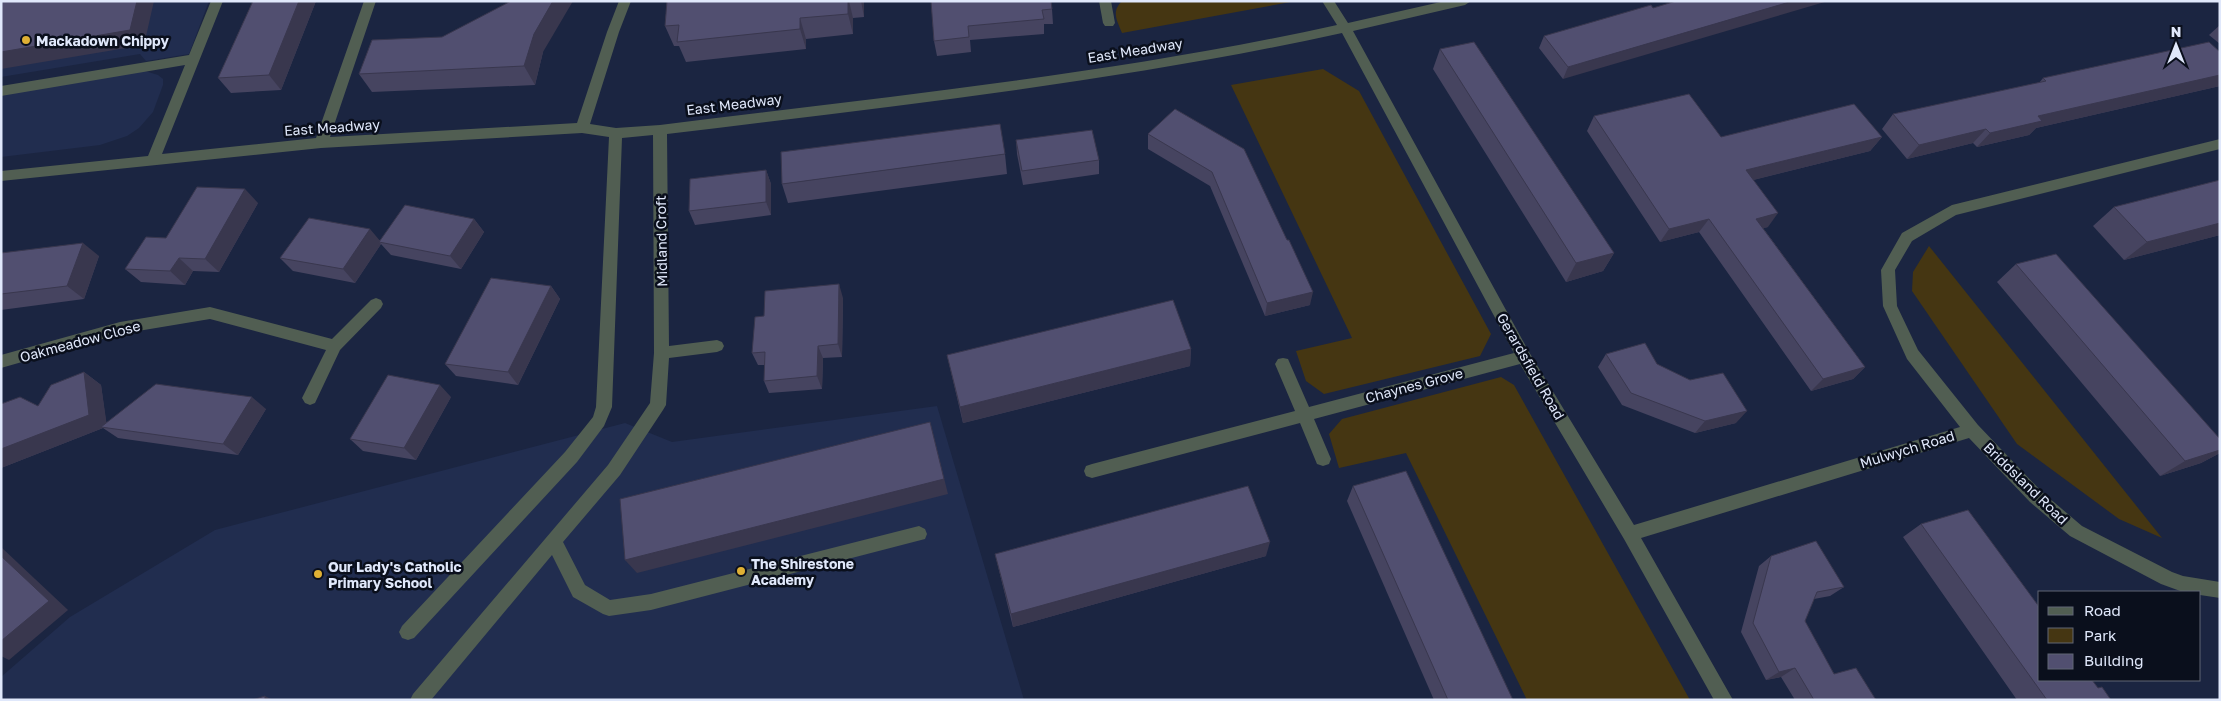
<svg xmlns="http://www.w3.org/2000/svg" width="2221" height="701" viewBox="0 0 2221 701" font-family="'Golos Text',sans-serif">
  <rect width="100%" height="100%" fill="#1b2541"/>
  <g fill="#212d4f">
    <path d="M1 1H209L189 54 146 61 140 54 1 77Z"/>
    <path d="M142 70 158 75 163 79V85L153 112 139 128 127 136 100 145 1 157V95Z"/>
    <path d="M937 406 1024 700H1V677L70 617 215 530 625 423 672 442Z"/>
  </g>
  <g fill="#453612">
    <path d="M1122 1H1296L1122 33C1117 20 1111 12 1122 1Z"/>
    <path d="M1323 69 1359 91 1491 334 1480 356 1324 394 1306 381 1296 351 1352 338 1231 85Z"/>
    <path d="M1929 246 2162 538 2119 519 2017 444 1912 291 1913 272Z"/>
    <path d="M1501 377 1514 385 1690 700H1527L1406 453 1339 468 1329 434 1342 419Z"/>
  </g>
  <g fill="none" stroke-linecap="round" stroke-linejoin="round">
    <g fill="#515e52" fill-rule="evenodd">
      <path d="M211 1H223L162 154 316 138 364 1H376L330 137 577 123 607 32 619 1H631L619 32 590 124 616 128 660 125C886 97 1113 74 1337 25L1322 1H1334L1348 23 1445 1H1471L1465 5 1353 31 1529 352 1634 525 1960 427 1907 359 1883 306 1881 270 1902 233 1952 205 2220 139V149L1956 215 1912 241 1895 270 1897 306 1918 350 1978 425 2042 492 2082 526 2172 572 2183 576 2220 582V598L2200 595V592H2183L2161 584 2070 536 2030 502 1969 438 1641 538 1733 700H1714L1624 539 1520 364 1314 419 1331 459 1329 464 1323 466 1317 464 1300 423 1092 478 1086 476 1084 471 1086 466 1092 464 1295 411 1275 364 1278 359 1283 358 1288 359 1309 407 1514 353 1342 33C1119 82 893 106 667 134L669 346 717 340 722 342 724 346 722 350 717 352 669 358 666 405 663 410 620 475 563 542 585 585 610 600 651 594 919 526 925 529 927 534 925 539 651 610 609 616 603 614 573 597 552 555 431 700H410L413 694 608 465 650 403 654 353 653 135 622 138 612 407 604 426 577 462 414 638 408 640 402 638 399 632 402 626 565 452 593 417 596 407 609 137 582 133 321 148 1 181V171L148 156 185 65 1 96V86L189 55Z"/>
      <path d="M1099 1H1111L1115 23 1113 26H1105L1103 23Z"/>
      <path d="M376 298 381 300 383 304 381 308 340 350 315 403 310 405 305 403 302 398 326 350 210 319 120 334 1 368V355L120 322 210 307 332 339 371 300Z"/>
    </g>
  </g>
  <g fill="#464460">
    <path d="M253 1H316L281 90 231 93 218 78Z"/>
    <path d="M667 1H864V17L853 18V34L806 39V49L686 62 679 46H674L665 26Z"/>
    <path d="M931 1 1052 9 1053 24H1044V34L970 40 971 52 937 56 934 41Z"/>
    <path d="M1653 8 1563 79 1539 48 1544 36Z"/>
    <path d="M2220 25V44L2209 35Z"/>
    <path d="M1440 49 1614 253 1603 271 1566 282 1433 69Z"/>
    <path d="M543 52 535 85 372 92 359 74Z"/>
    <path d="M2220 52V86L2036 128 2029 135 1977 147 1973 143 1907 159 1882 129 1893 114 2039 83 2043 78Z"/>
    <path d="M1175 109 1287 240 1310 305 1265 316 1210 186 1148 149V134Z"/>
    <path d="M1594 116 1721 137H1882L1870 151 1753 180 1768 227 1763 228 1865 367 1853 379 1811 391 1699 232 1660 242 1587 131Z"/>
    <path d="M1016 140 1099 160V174L1023 185 1017 154Z"/>
    <path d="M1005 154 1007 174 788 203 782 184Z"/>
    <path d="M766 170 771 184V215L695 225 689 211Z"/>
    <path d="M2220 180V235L2124 260 2093 226 2114 207Z"/>
    <path d="M258 203 219 272 193 271 185 285 141 282 125 269 166 238Z"/>
    <path d="M474 219 484 232 461 269 391 255 381 244 355 283 293 271 280 258 380 240Z"/>
    <path d="M1 253 99 256 84 299 1 310Z"/>
    <path d="M2016 264 2220 439V453L2201 463 2160 476 1997 282Z"/>
    <path d="M551 286 560 299 518 385 456 376 445 364Z"/>
    <path d="M843 298 842 357 823 358 822 389 769 393 764 381V365H758L752 353 764 316Z"/>
    <path d="M1191 349 1190 366 963 423 947 355Z"/>
    <path d="M1606 354 1657 364 1736 423 1695 433 1622 405 1598 367Z"/>
    <path d="M84 372 101 385 106 422 266 409 238 455 118 438 103 428 1 468V404L38 406Z"/>
    <path d="M451 397 416 460 363 451 350 439Z"/>
    <path d="M1353 486 1513 700H1434L1347 501Z"/>
    <path d="M1921 524 2098 688 2111 700H2017L1903 537Z"/>
    <path d="M995 554 1266 556 1013 627Z"/>
    <path d="M1771 556 1844 587 1830 596 1814 599 1805 621 1834 674 1876 700H1795L1781 677 1766 680 1741 632 1759 566Z"/>
  </g>
  <g fill="#39374e">
    <path d="M137 1H154L144 45 1 69V52Z"/>
    <path d="M299 1H316L281 90 269 75Z"/>
    <path d="M553 1H573L543 52 535 85 524 66 534 34Z"/>
    <path d="M848 1H849L853 18V34L848 14Z"/>
    <path d="M861 1H864V17Z"/>
    <path d="M1793 1H1828L1563 79 1568 67Z"/>
    <path d="M800 18 806 39V49L800 29Z"/>
    <path d="M2220 75V86L2036 128 2029 135 1977 147 1990 133 2038 116Z"/>
    <path d="M1986 129 1973 143 1907 159 1919 145Z"/>
    <path d="M1882 137 1870 151 1737 184 1746 170Z"/>
    <path d="M766 170 771 184V215L766 202Z"/>
    <path d="M245 189 258 203 219 272 205 259Z"/>
    <path d="M1778 213 1768 227 1746 233 1756 219Z"/>
    <path d="M474 219 484 232 461 269 450 256Z"/>
    <path d="M1709 219 1699 232 1660 242 1669 229Z"/>
    <path d="M2220 223V235L2124 260 2147 242Z"/>
    <path d="M370 229 381 242H379L381 244 355 283 343 269Z"/>
    <path d="M83 243 99 256 84 299 67 286Z"/>
    <path d="M1614 253 1603 271 1566 282 1576 263Z"/>
    <path d="M179 258 193 271 185 285 170 271Z"/>
    <path d="M839 284 843 298 842 357 838 344Z"/>
    <path d="M551 286 560 299 518 385 508 372Z"/>
    <path d="M1313 292 1310 305 1265 316 1267 303Z"/>
    <path d="M818 346 823 358 822 389 817 376Z"/>
    <path d="M1191 349 1190 366 963 423 960 407Z"/>
    <path d="M1865 367 1853 379 1811 391 1823 379Z"/>
    <path d="M84 372 101 385 107 426 101 427 103 428 1 468V449Z"/>
    <path d="M440 385 451 397 416 460 404 448Z"/>
    <path d="M252 397 266 409 238 455 223 444Z"/>
    <path d="M1747 411 1736 423 1695 433 1705 421Z"/>
    <path d="M930 422 948 494 637 573 625 560Z"/>
    <path d="M2220 450V453L2201 463 2160 476 2185 461Z"/>
    <path d="M1270 542 1266 556 1013 627 1011 614Z"/>
    <path d="M1 547 68 610 9 660 1 656Z"/>
    <path d="M1795 668 1781 677 1766 680 1779 672Z"/>
    <path d="M265 696 273 700H265Z"/>
  </g>
  <g fill="#514f70" stroke="#39374e">
    <path d="M1 1H137L130 30 1 52Z"/>
    <path d="M253 1H299L269 75 218 78Z"/>
    <path d="M511 1H553L534 34 524 66 359 74 372 40 442 37Z"/>
    <path d="M667 1H848V14L800 18V29L677 42 679 25 665 26Z"/>
    <path d="M931 1H1051L1052 9 1042 10 1044 19 968 26 969 37 934 41Z"/>
    <path d="M1676 1H1793L1568 67 1544 36 1651 5 1653 8Z"/>
    <path d="M1474 42 1614 253 1576 263 1440 49Z"/>
    <path d="M2209 42 2220 52V75L2038 116 2042 121 1990 133 1986 129 1919 145 1893 114 2046 81 2043 78Z"/>
    <path d="M1689 94 1721 137 1854 104 1882 137 1746 170 1778 213 1756 219 1865 367 1823 379 1709 219 1669 229 1594 116Z"/>
    <path d="M1175 109 1244 149 1287 240H1289L1313 292 1267 303 1212 172 1148 134Z"/>
    <path d="M1000 124 1005 154 782 184 781 152Z"/>
    <path d="M1092 130 1099 160 1022 171 1016 140Z"/>
    <path d="M766 170V202L689 211 690 179Z"/>
    <path d="M2220 180V223L2147 242 2114 207Z"/>
    <path d="M197 187 245 189 205 259 179 258 170 271 125 269 146 237 166 238Z"/>
    <path d="M405 205 474 219 450 256 379 242Z"/>
    <path d="M309 218 370 229 343 269 280 258Z"/>
    <path d="M83 243 67 286 1 294V253Z"/>
    <path d="M2056 254 2220 439V450L2185 461 2016 264Z"/>
    <path d="M491 278 551 286 508 372 445 364Z"/>
    <path d="M839 284 838 344 818 346 817 376 764 381 765 352 752 353 755 317 764 316 765 291Z"/>
    <path d="M1173 300 1191 349 960 407 947 355Z"/>
    <path d="M1645 343 1657 364 1690 380 1723 373 1747 411 1705 421 1631 393 1606 354Z"/>
    <path d="M84 372 89 415 1 449V404L20 397 38 406 51 385Z"/>
    <path d="M388 375 440 385 404 448 350 439Z"/>
    <path d="M156 384 252 397 223 444 101 427Z"/>
    <path d="M930 422 944 479 625 560 620 499Z"/>
    <path d="M1406 471 1513 700H1448L1353 486Z"/>
    <path d="M1248 486 1270 542 1011 614 995 554Z"/>
    <path d="M1968 510 2040 608V680H2092L2098 688 2102 687 2111 700H2047L1921 524Z"/>
    <path d="M1816 541 1844 587 1817 592 1805 621 1834 674 1856 668 1876 700H1814L1795 668 1779 672 1753 623 1771 556Z"/>
    <path d="M1 556 49 601 1 641Z"/>
    <path d="M265 696V700H252Z"/>
  </g>
  <g fill="#dfb034" stroke="#0a0f1c" stroke-width="2">
    <circle cx="26" cy="40" r="5"/>
    <circle cx="741" cy="571" r="5"/>
    <circle cx="318" cy="574" r="5"/>
  </g>
  <g text-anchor="middle" dominant-baseline="central" stroke-width="5" stroke-linejoin="round" paint-order="stroke">
    <g font-size="14" font-weight="bold" fill="#e0e8fb" stroke="#0a0f1c" text-anchor="start">
      <text x="36" y="40">Mackadown Chippy</text>
      <text x="751" y="563">The Shirestone<tspan x="751" dy="16">Academy</tspan></text>
      <text x="328" y="566">Our Lady's Catholic<tspan x="328" dy="16">Primary School</tspan></text>
    </g>
    <g font-size="14" fill="#e0e8fb" stroke="#0a0f1c">
      <text transform="translate(1135 50) rotate(-9)">East Meadway</text>
      <text transform="translate(734 104) rotate(-7)">East Meadway</text>
      <text transform="translate(332 127) rotate(-4)">East Meadway</text>
      <text transform="translate(661 241) rotate(-91)">Midland Croft</text>
      <text transform="translate(80 341) rotate(-15)">Oakmeadow Close</text>
      <text transform="translate(1531 366) rotate(60)">Gerardsfield Road</text>
      <text transform="translate(1414 385) rotate(-15)">Chaynes Grove</text>
      <text transform="translate(1907 449) rotate(-17)">Mulwych Road</text>
      <text transform="translate(2026 483) rotate(44)">Briddsland Road</text>
    </g>
  </g>
  <rect width="2221" height="701" fill="none" stroke="#e0e8fb" stroke-width="5"/>
  <rect x="2038" y="591" width="162" height="90" fill="#0a0f1c" stroke="#606675"/>
  <rect x="2048" y="607" width="25" height="8" fill="#515e52" stroke="#606675"/>
  <text x="2084" y="616" font-size="15" fill="#e0e8fb">Road</text>
  <rect x="2048" y="628" width="25" height="15" fill="#453612" stroke="#606675"/>
  <text x="2084" y="641" font-size="15" fill="#e0e8fb">Park</text>
  <rect x="2048" y="654" width="25" height="15" fill="#514f70" stroke="#606675"/>
  <text x="2084" y="666" font-size="15" fill="#e0e8fb">Building</text>
  <g transform="translate(2176 45)" stroke="#0a0f1c" stroke-width="4" paint-order="stroke">
  <path d="M0-4L9 19L0 12L-9 19Z" fill="#e0e8fb"/>
  <text y="-8" font-size="14" font-weight="bold" text-anchor="middle" fill="#e0e8fb">N</text>
  </g>
</svg>
